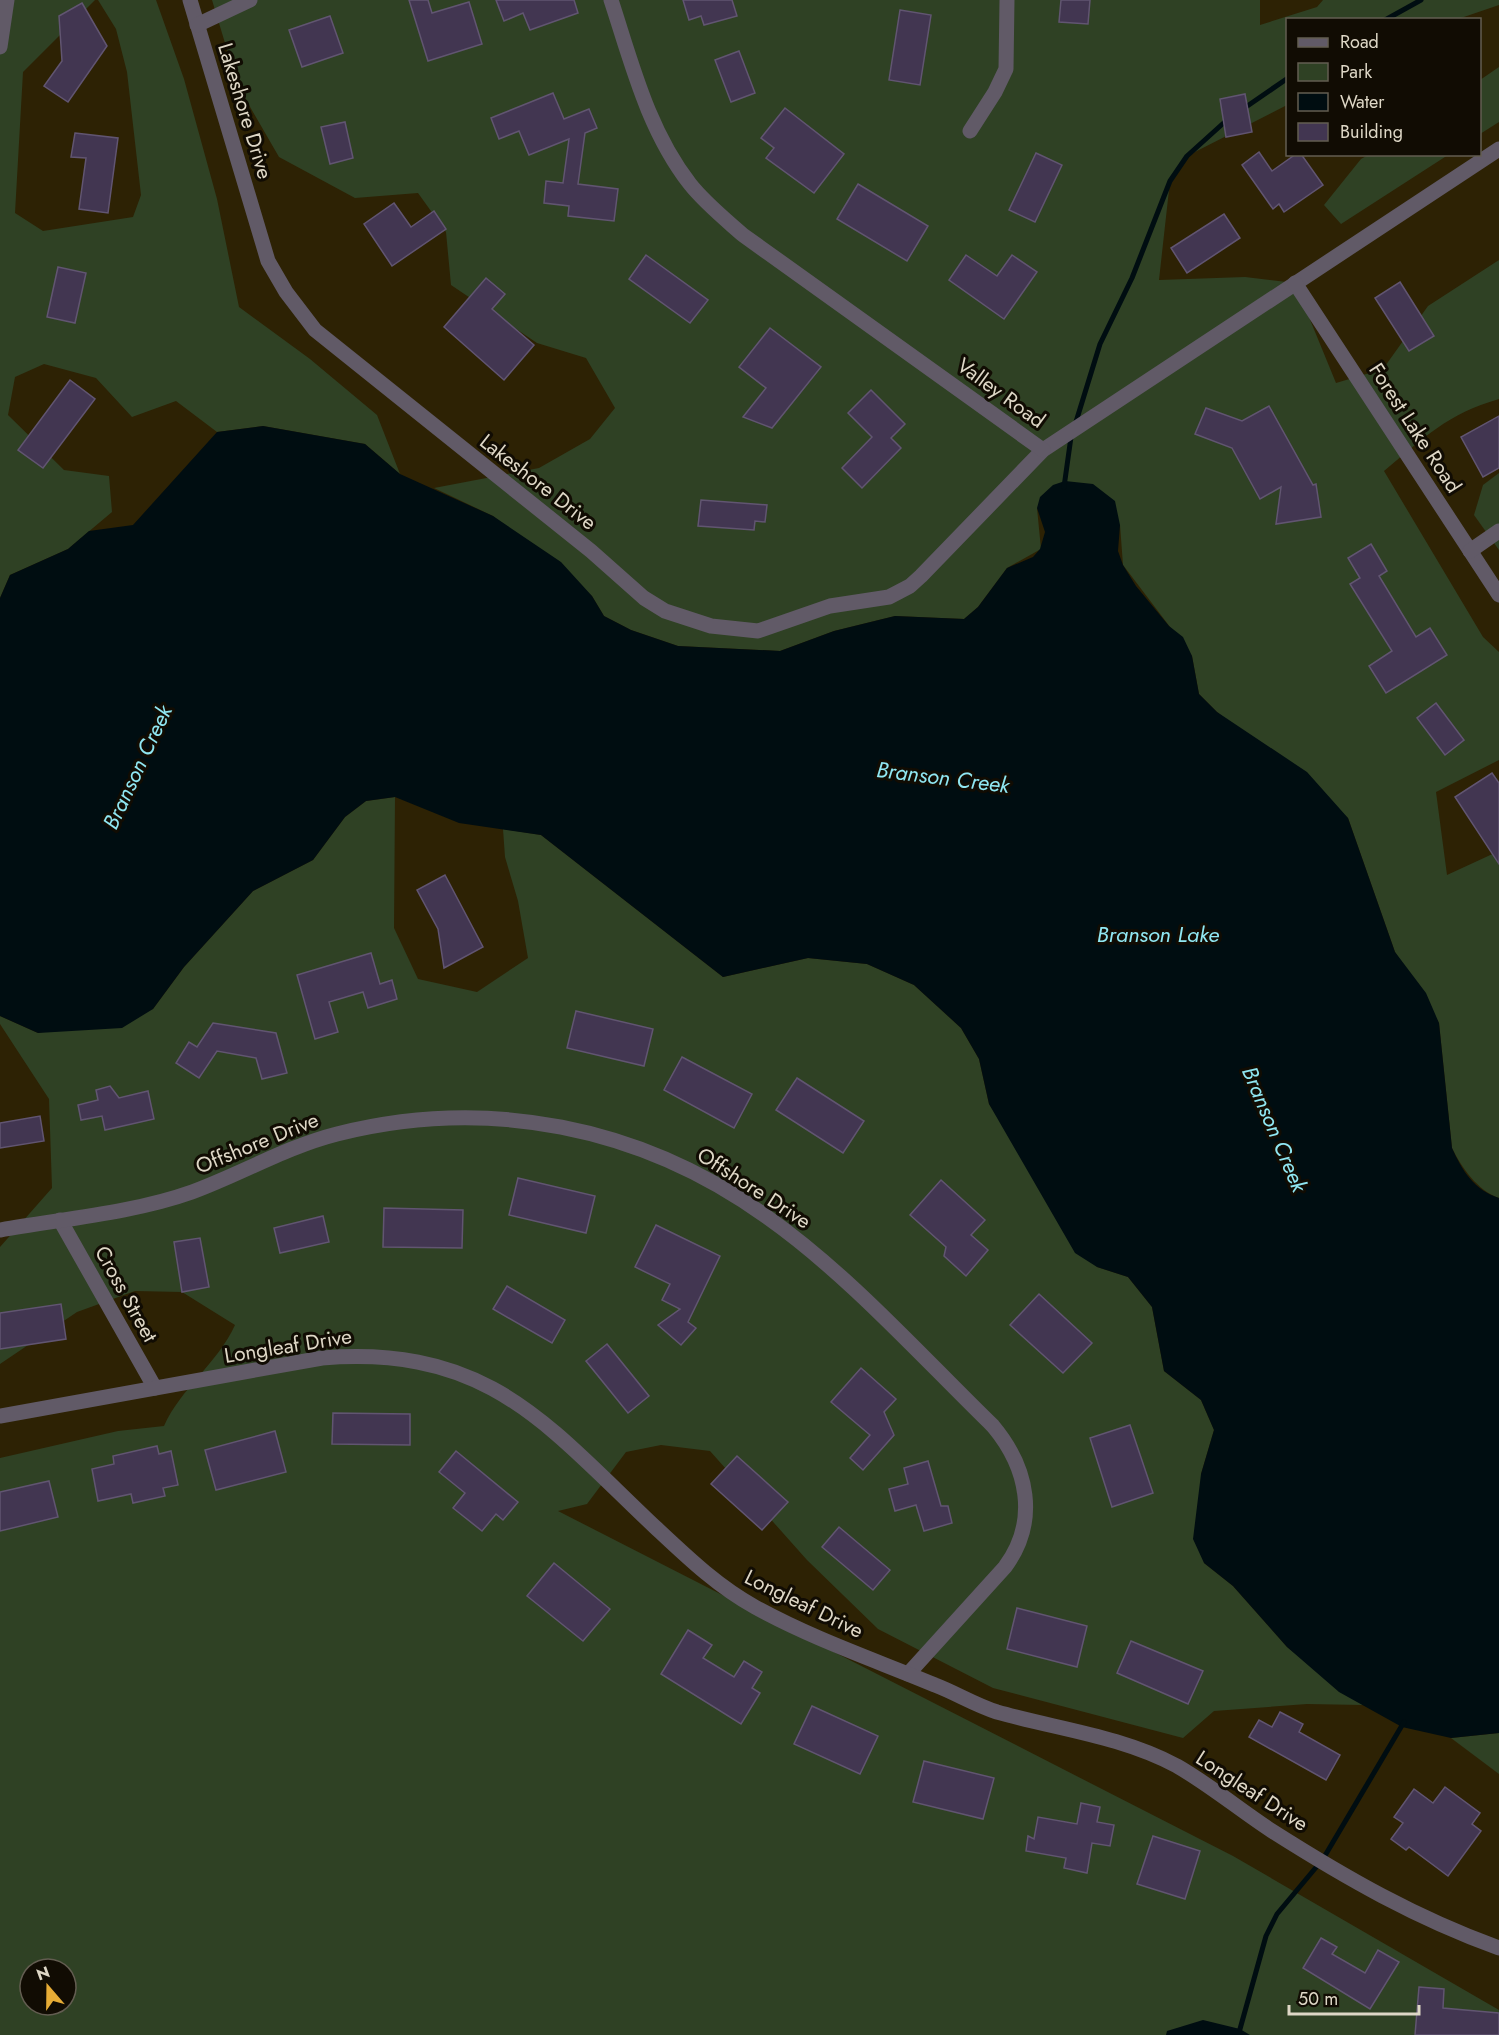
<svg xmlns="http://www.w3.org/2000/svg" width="1499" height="2035" viewBox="0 0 1499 2035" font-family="Jost,sans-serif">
  <rect width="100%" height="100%" fill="#2d2204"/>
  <g fill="#2f4124" fill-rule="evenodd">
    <path d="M0 0H95L23 72 15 213 43 231 133 217 141 195 127 72 116 29 98 0H156L184 79 217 199 239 307 310 359 377 415 400 474 365 444 263 426 217 432 176 401 132 417 96 378 44 364 15 377 8 415 64 470 109 476 112 512 68 549 10 575 0 598Z"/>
    <path d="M212 0H1260V25L1317 7 1323 0H1499V5L1458 19 1288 20 1287 105 1187 156 1170 181 1159 280 1245 277 1295 283 1336 383 1383 369 1428 306 1499 260V399C1447 414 1425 437 1384 471L1483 637 1499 652V760L1436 792 1447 875 1499 851V1198C1478 1191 1461 1167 1452 1148L1439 1023 1395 952 1348 818 1217 712 1199 694 1192 656 1123 565 1120 525 1037 508 1041 549 1007 568 978 607 964 619 895 616 834 631 780 651 678 646 631 630 604 616 592 596 493 516 434 488 539 468 590 439 615 408 586 358 537 343 451 285 446 232 418 193 355 198 279 157 238 86Z"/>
    <path d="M1499 67V122L1480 134V80Z"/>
    <path d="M1368 155V154L1448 155 1341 224 1324 205 1361 159Z"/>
    <path d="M1499 473V550L1474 515 1483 485Z"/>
    <path d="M395 797 394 928 418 979 477 992 528 958 518 901 505 857 503 829 541 835 723 977 808 958 867 964 914 985 961 1028 979 1059 989 1104 1097 1267 1128 1277 1152 1307 1164 1371 1201 1400 1214 1430 1201 1474 1204 1563 1233 1586 1287 1647 1363 1705 1307 1704 1214 1711 1183 1738 993 1688 878 1629 807 1560 710 1451 661 1445 626 1452 587 1504 558 1511 1233 1856 1499 2010V2035H0V1458L118 1431 164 1426C181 1388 217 1364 235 1325L182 1292 135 1291 77 1312 0 1364V1247L52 1188 49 1099 0 1024V1016L38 1033 153 1009 184 967 253 891 313 860 345 817 366 801ZM30 1969H66V2005H30Z"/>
    <path d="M1499 1733V1774L1451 1738Z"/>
  </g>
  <g fill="#000d11">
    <path d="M263 426 365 444 400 474 493 516 561 562 592 596 604 616 631 630 678 646 780 651 834 631 895 616 964 619 978 607 1007 568 1033 557 1040 549 1045 532 1037 508 1040 497 1053 485 1065 481 1093 484 1115 501 1120 525 1118 551 1123 565 1136 586 1169 626 1183 637 1192 656 1199 694 1217 712 1307 772 1348 818 1395 952 1426 993 1439 1023 1452 1148C1462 1170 1474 1190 1499 1198V1733L1451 1738 1402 1727 1339 1692 1287 1647 1233 1586 1204 1563 1193 1539 1201 1474 1214 1430 1201 1400 1164 1371 1152 1307 1128 1277 1097 1267 1075 1253 989 1104 979 1059 961 1028 914 985 867 964 808 958 723 977 541 835 459 823 395 797 366 801 345 817 313 860 253 891 184 967 153 1009 122 1028 38 1033 0 1016V598L10 575 68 549 89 531 133 525 217 432Z"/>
    <path d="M1203 2020 1240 2029 1250 2035H1166L1167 2031Z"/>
  </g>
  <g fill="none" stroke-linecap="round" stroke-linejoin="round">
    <g stroke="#000d11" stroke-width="5">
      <path d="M1385 20 1421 0"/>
      <path d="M1243 109 1288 78"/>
      <path d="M1075 425 1100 344 1132 278 1170 181 1187 156 1228 119"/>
      <path d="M1064 487 1071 437"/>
      <path d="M1240 2029 1266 1936 1277 1914 1323 1859 1404 1722"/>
    </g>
  </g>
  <g fill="#423651" stroke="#615571" stroke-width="1.5">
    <path d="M409 0H428L432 13 469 2 482 44 428 61Z"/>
    <path d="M496 0H574L578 13 530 30 523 13 504 21Z"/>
    <path d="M683 0H732L737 16 704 25 701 16 689 20Z"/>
    <path d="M1061 0H1090L1088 24 1059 22Z"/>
    <path d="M82 3 107 46 68 102 44 86 62 61 59 16Z"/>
    <path d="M900 10 931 15 920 85 889 80Z"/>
    <path d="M330 16 343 53 302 67 289 30Z"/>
    <path d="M739 51 755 93 731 102 715 60Z"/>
    <path d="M553 93 564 119 589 109 597 128 585 133 578 184 618 189 614 221 568 216 569 206 544 203 546 181 563 183 569 139 529 155 519 131 499 139 491 118Z"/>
    <path d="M1245 94 1252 132 1226 137 1220 99Z"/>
    <path d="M785 108 844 154 814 193 766 158 774 148 761 138Z"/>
    <path d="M345 122 353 158 330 164 321 127Z"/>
    <path d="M75 133 118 138 108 213 79 209 86 158 71 157Z"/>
    <path d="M1259 152 1272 171 1296 154H1301L1323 185 1284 212 1279 204 1273 209 1242 165Z"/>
    <path d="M1036 153 1062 165 1035 222 1009 210Z"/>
    <path d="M858 184 928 226 907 261 837 219Z"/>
    <path d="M394 203 411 227 434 211 446 229 392 266 364 224Z"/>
    <path d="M1224 214 1240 238 1187 273 1171 248Z"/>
    <path d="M646 255 708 300 690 323 629 279Z"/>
    <path d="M966 255 997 276 1012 255 1037 272 1004 319 949 280Z"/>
    <path d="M58 267 86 273 75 323 47 317Z"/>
    <path d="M486 278 505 294 492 309 534 345 504 380 444 327Z"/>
    <path d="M1400 282 1434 336 1409 351 1375 298Z"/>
    <path d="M770 328 821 367 772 428 743 417 766 388 739 367Z"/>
    <path d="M70 380 95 399 43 468 18 450Z"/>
    <path d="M871 390 905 424 891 438 901 448 862 488 842 468 872 437 848 413Z"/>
    <path d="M1269 406 1313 485 1316 484 1321 517 1276 524 1281 487 1260 499 1232 448 1195 434 1206 408 1242 421Z"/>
    <path d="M1499 416V468L1483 477 1461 437Z"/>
    <path d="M701 500 767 505 765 522 755 521 754 530 698 526Z"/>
    <path d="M1371 544 1387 571 1379 576 1416 637 1430 628 1447 655 1386 693 1369 666 1392 651 1350 584 1360 578 1348 558Z"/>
    <path d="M1436 703 1464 740 1445 755 1417 718Z"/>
    <path d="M1492 773 1499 783V864L1455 797Z"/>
    <path d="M445 875 483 947 444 968 438 929 417 890Z"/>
    <path d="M371 953 380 984 392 980 397 999 368 1008 363 992 329 1002 338 1032 315 1039 297 975Z"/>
    <path d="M576 1011 653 1029 644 1066 567 1048Z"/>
    <path d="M213 1023 276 1033 287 1073 262 1079 256 1058 217 1051 199 1078 176 1063 189 1042 197 1047Z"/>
    <path d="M682 1057 752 1094 734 1128 664 1090Z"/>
    <path d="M797 1078 864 1121 843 1153 776 1110Z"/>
    <path d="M110 1086 119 1098 148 1091 154 1119 105 1130 102 1116 81 1120 78 1105 98 1100 96 1090Z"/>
    <path d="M40 1116 44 1141 0 1148V1123Z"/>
    <path d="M518 1178 595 1196 586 1233 509 1215Z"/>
    <path d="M941 1180 985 1220 971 1235 988 1250 966 1276 944 1256 946 1247 910 1215Z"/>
    <path d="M384 1208 463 1210 462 1248 383 1247Z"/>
    <path d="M323 1216 329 1242 280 1253 274 1228Z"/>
    <path d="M656 1225 720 1256 688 1322 696 1328 681 1345 658 1325 680 1309 662 1300 670 1284 635 1267Z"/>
    <path d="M200 1238 209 1287 182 1292 174 1242Z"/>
    <path d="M507 1286 565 1320 552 1343 493 1309Z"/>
    <path d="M1039 1294 1092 1343 1063 1373 1010 1325Z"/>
    <path d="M61 1304 66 1339 0 1349V1313Z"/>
    <path d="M607 1344 649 1396 628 1413 586 1361Z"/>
    <path d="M861 1368 896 1399 884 1412 894 1435 863 1470 850 1458 870 1435 831 1402Z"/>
    <path d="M333 1413 410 1414V1445L332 1444Z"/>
    <path d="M1130 1425 1153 1493 1112 1507 1090 1438Z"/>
    <path d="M275 1431 286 1472 216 1490 205 1450Z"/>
    <path d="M157 1446 159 1454 171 1451 178 1485 163 1488 165 1496 133 1503 131 1494 98 1501 92 1469 114 1464 113 1456Z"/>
    <path d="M456 1451 518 1502 503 1520 496 1514 482 1531 453 1508 465 1493 439 1472Z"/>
    <path d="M737 1456 788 1502 762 1530 711 1484Z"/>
    <path d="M928 1461 941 1506H948L952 1523 924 1531 916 1505 895 1511 889 1489 908 1484 904 1468Z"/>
    <path d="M49 1481 58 1517 0 1531V1492Z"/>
    <path d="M839 1527 890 1570 873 1590 822 1547Z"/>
    <path d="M554 1563 610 1609 583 1641 527 1596Z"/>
    <path d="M1017 1608 1087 1626 1077 1667 1007 1649Z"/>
    <path d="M688 1630 712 1645 703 1658 734 1677 744 1661 762 1672 752 1688 760 1693 741 1724 661 1674Z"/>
    <path d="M1131 1641 1203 1671 1188 1704 1117 1673Z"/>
    <path d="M812 1706 878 1736 860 1774 794 1744Z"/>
    <path d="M1280 1712 1303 1724 1299 1732 1340 1755 1326 1780 1249 1737 1259 1720 1272 1727Z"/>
    <path d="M924 1761 994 1778 983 1819 913 1802Z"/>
    <path d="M1445 1787 1480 1813 1472 1824 1481 1831 1448 1876 1409 1847 1406 1850 1391 1839 1403 1823 1394 1817 1414 1789 1433 1803Z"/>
    <path d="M1081 1803 1100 1807 1097 1822 1114 1825 1110 1846 1092 1843 1087 1873 1064 1868 1066 1858 1026 1851 1028 1836 1034 1839 1038 1817 1077 1824Z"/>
    <path d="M1153 1836 1200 1851 1185 1899 1137 1884Z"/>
    <path d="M1321 1938 1337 1947 1332 1954 1365 1973 1378 1950 1399 1962 1370 2009 1303 1968Z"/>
    <path d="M1419 1987 1444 1989 1443 2008 1499 2013V2035H1415Z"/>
  </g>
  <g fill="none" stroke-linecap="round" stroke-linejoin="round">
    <g stroke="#615a67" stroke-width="15">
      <path d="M190 0 268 261 286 292 315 330 591 551 644 598 665 611 711 626 758 631 830 606 889 597 910 586 921 576 1043 450 1499 149"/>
      <path d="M611 0C632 64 648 130 690 184 705 203 725 219 743 235L1043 450"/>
      <path d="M197 25 250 0"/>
      <path d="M0 47 7 0"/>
      <path d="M970 131 995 92 1006 69 1007 0"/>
      <path d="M1295 283 1499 595"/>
      <path d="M1470 551 1499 531"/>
      <path d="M60 1220 155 1388"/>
      <path d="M0 1230C62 1219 133 1213 192 1192 241 1174 286 1147 337 1134 488 1096 641 1126 767 1217 849 1275 921 1356 993 1426 1028 1468 1039 1521 1005 1567L908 1674"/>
      <path d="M0 1416 322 1358C488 1345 545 1423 655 1527 687 1557 717 1586 755 1607 813 1639 875 1660 935 1685 956 1693 975 1705 997 1712 1057 1729 1121 1736 1177 1766 1210 1785 1240 1810 1272 1831 1346 1878 1416 1918 1499 1948"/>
    </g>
  </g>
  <g text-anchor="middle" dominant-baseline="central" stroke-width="6" stroke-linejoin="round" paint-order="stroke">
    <g font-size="21" fill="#ded7c6" stroke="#110c03">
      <text transform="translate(245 111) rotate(73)">Lakeshore Drive</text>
      <text transform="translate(1001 393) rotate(36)">Valley Road</text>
      <text transform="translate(1415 428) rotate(57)">Forest Lake Road</text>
      <text transform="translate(538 482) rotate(38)">Lakeshore Drive</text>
      <text transform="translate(257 1143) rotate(-22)">Offshore Drive</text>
      <text transform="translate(754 1188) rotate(33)">Offshore Drive</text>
      <text transform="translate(126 1294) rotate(61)">Cross Street</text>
      <text transform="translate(288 1346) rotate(-9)">Longleaf Drive</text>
      <text transform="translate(804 1604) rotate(26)">Longleaf Drive</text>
      <text transform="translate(1252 1791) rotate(33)">Longleaf Drive</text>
    </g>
    <g font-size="22" font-style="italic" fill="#90e7f2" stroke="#110c03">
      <text transform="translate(137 767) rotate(-65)">Branson Creek</text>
      <text transform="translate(943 777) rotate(7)">Branson Creek</text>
      <text x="1158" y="934">Branson Lake</text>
      <text transform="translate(1275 1129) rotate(67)">Branson Creek</text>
    </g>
  </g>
  <rect x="1286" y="18" width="195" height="138" fill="#110c03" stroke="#635d51" stroke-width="1.5"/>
  <rect x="1298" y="38" width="30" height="9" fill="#615a67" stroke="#635d51" stroke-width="1.5"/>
  <text x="1340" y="48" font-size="18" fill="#ded7c6">Road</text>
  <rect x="1298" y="63" width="30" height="18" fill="#2f4124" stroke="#635d51" stroke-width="1.5"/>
  <text x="1340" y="78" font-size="18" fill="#ded7c6">Park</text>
  <rect x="1298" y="93" width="30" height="18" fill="#000d11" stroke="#635d51" stroke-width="1.5"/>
  <text x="1340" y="108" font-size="18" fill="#ded7c6">Water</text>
  <rect x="1298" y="123" width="30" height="18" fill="#423651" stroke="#635d51" stroke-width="1.5"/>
  <text x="1340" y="138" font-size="18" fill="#ded7c6">Building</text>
  <g transform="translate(48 1987) rotate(340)"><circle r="28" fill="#110c03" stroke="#635d51" stroke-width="1.5"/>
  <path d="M0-4.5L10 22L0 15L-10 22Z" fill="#e6ac36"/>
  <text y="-9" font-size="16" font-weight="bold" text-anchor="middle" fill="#ded7c6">N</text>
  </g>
  <path d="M1289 2005v9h130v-9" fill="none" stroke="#ded7c6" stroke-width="3"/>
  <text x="1298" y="2005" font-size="18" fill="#ded7c6" stroke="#110c03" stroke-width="4.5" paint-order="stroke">50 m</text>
</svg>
